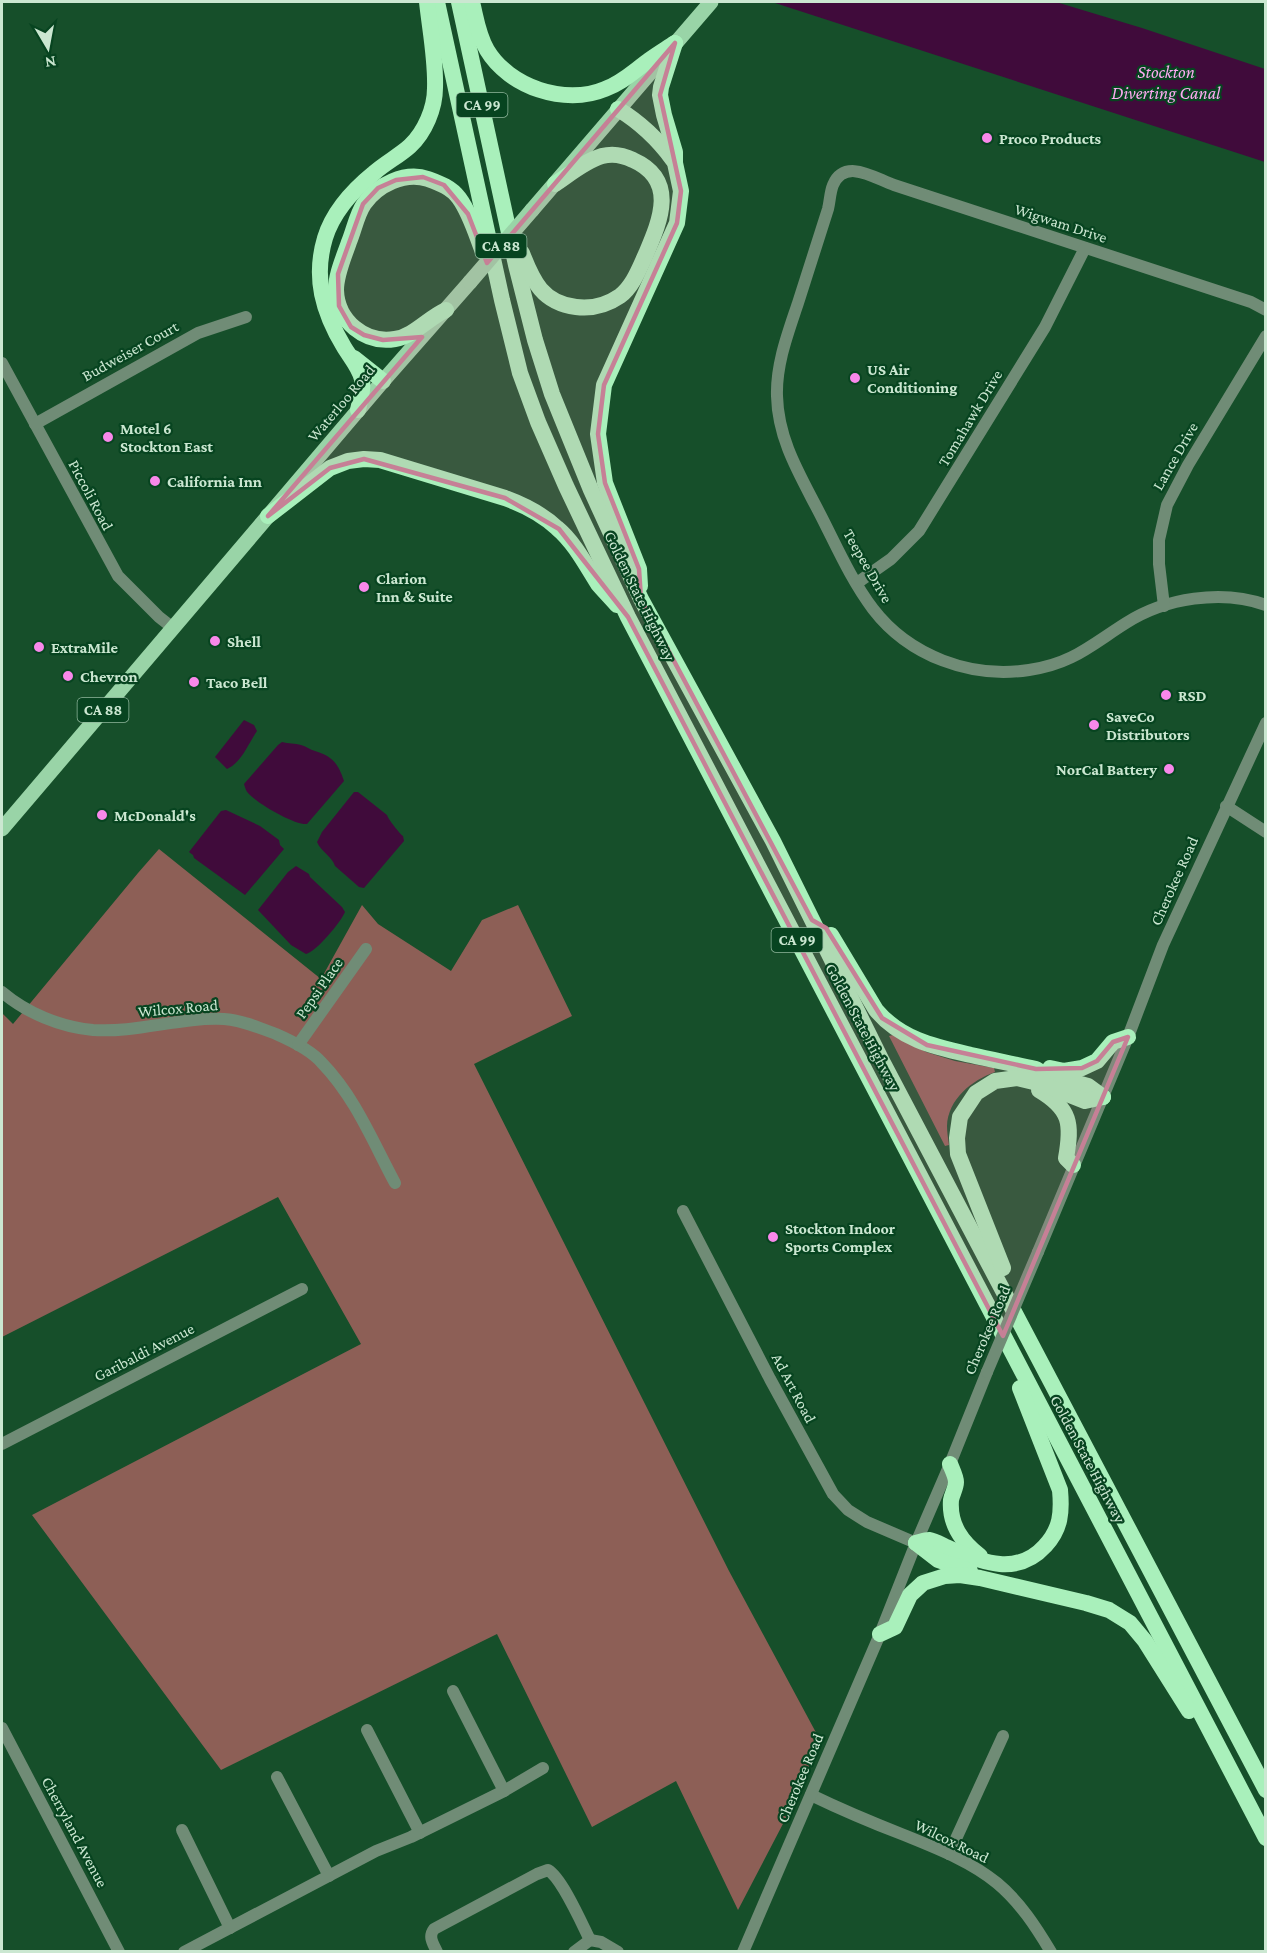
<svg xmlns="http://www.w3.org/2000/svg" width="1267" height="1953" viewBox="0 0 1267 1953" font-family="'Crimson Pro',serif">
  <rect width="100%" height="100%" fill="#164f2a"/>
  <g fill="#8d5f56">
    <path d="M159 849 321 979 362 905 378 924 451 971 482 920 518 905 572 1016 474 1064 729 1571 820 1740 797 1797 738 1910 676 1781 592 1827 497 1634 221 1770 32 1515 361 1344 278 1197 2 1337V1013L13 1024 138 873Z"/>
    <path d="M893 1035 926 1052 955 1061 994 1068 995 1072C972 1080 948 1099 947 1126 947 1132 948 1138 949 1145L945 1146 889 1036Z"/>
  </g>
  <g fill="#400b3b">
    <path d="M772 2H1056L1142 28 1265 69V162Z"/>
    <path d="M244 720 254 725 257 731C248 744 242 762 227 769L215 757Z"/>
    <path d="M282 742C288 744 295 743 301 745 306 746 310 750 315 751 332 756 338 763 344 781L307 824C294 825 257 803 248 793 246 791 245 787 244 784L278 745Z"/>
    <path d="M354 792H358L387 815C388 819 400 834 403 836L404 841 364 888 359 887 335 866C332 856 321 852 317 842L322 832Z"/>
    <path d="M226 810 260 826 279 840 280 845 284 849 245 895 194 858 193 855 189 852 221 811Z"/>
    <path d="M296 866 309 874 310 877 342 907 345 912C341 922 316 952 306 954L291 945 258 910 288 872Z"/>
  </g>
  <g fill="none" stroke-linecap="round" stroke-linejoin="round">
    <g stroke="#708c76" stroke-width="12">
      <path d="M1266 310 1251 302 894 185C876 179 845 157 833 185 830 192 830 201 828 209 818 240 808 272 798 303 788 333 776 364 777 396 778 440 800 475 820 514 836 545 851 580 873 609 909 656 971 679 1029 670 1072 664 1091 645 1126 623 1165 598 1222 589 1266 605"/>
      <path d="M2 363 118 576 159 617 173 628"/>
      <path d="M35 424 198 333 246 317"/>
      <path d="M857 583 891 559 919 531 1045 327 1085 248"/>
      <path d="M1164 606 1159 564V540L1167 505 1188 465 1266 336"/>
      <path d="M1226 806 1266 832"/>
      <path d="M2 992C27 1013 60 1027 93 1030 137 1033 180 1017 224 1019 241 1020 260 1028 276 1034 292 1041 311 1050 322 1063 355 1097 373 1142 395 1183"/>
      <path d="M298 1045 366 949"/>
      <path d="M683 1211 770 1379 833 1494 848 1510 867 1522 916 1543"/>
      <path d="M1038 1252 1128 1037 1163 945 1266 723"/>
      <path d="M2 1444 302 1289"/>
      <path d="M453 1691 504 1791"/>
      <path d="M2 1728 119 1952"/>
      <path d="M367 1730 420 1833"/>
      <path d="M277 1777 329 1876"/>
      <path d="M811 1795C842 1810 873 1823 904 1835 936 1848 970 1861 997 1883 1020 1902 1036 1927 1051 1952"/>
      <path d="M182 1830 230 1928"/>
      <path d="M949 1854 1003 1736"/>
      <path d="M590 1940 601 1942 618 1952"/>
      <path d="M184 1952 376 1851 411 1837 504 1791 543 1768"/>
      <path d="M437 1952C433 1943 428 1937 434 1929L537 1874 548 1870C562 1878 582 1924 590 1940L574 1952"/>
      <path d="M743 1952 880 1634 916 1543 950 1464 987 1372"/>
    </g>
    <g stroke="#99d4a7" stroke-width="15">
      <path d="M532 210 711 2"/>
      <path d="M2 829 383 381 470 282"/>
    </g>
    <g stroke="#a9f0bb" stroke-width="16">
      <path d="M437 2 502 300 520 373 538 422 566 486 628 617 1266 1838"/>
      <path d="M459 2 516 265 535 340 552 394 591 490 641 599 773 841 882 1061 1266 1790"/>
      <path d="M472 2C476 18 478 35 487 50 509 87 565 106 605 89 622 83 634 71 648 61 656 55 666 49 675 43"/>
      <path d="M618 109C641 123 657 138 673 160"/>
      <path d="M522 253C533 282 543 303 576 307 592 309 607 305 620 296 633 286 639 269 646 254 660 221 678 180 633 160 623 155 613 153 602 156 585 161 570 174 555 184"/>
      <path d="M446 310C428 318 414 336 395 339 365 344 337 321 336 290 336 274 344 257 349 242 354 230 357 214 364 204 377 185 405 171 428 179 439 183 451 187 459 198 470 213 476 234 483 252"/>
      <path d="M354 358 383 381"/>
      <path d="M358 410C360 400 364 389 362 379 359 367 350 357 344 347 323 312 313 278 325 238 333 212 353 190 374 173 385 163 399 156 410 146 425 132 435 108 435 88 436 60 430 30 427 2"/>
      <path d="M268 516 330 468 348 461 364 459 380 460 505 498C524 505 542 514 557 528 574 542 586 565 598 584 604 591 611 598 617 605"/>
      <path d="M640 586 639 569 605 483 598 434 604 385 677 223 681 191 675 163V152L664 115 660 95 661 87 675 43"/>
      <path d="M831 935 876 1010C901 1040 936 1047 971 1055 993 1060 1014 1064 1036 1069L1044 1074 1088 1086 1103 1097"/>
      <path d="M1050 1068 1064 1071 1082 1068 1097 1061 1113 1042 1128 1037"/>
      <path d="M1039 1090C1071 1109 1072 1124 1066 1158L1073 1165"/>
      <path d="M1003 1268 958 1154 957 1138 960 1117 976 1093 995 1081 1017 1078 1042 1084 1085 1101 1103 1097"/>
      <path d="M950 1464C952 1469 956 1477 956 1482 956 1488 952 1494 951 1500 949 1525 962 1542 980 1556"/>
      <path d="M916 1543C920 1542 925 1540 929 1540 936 1541 945 1547 951 1549 983 1563 1018 1576 1045 1546 1061 1529 1062 1512 1060 1490L1020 1388"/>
      <path d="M916 1543 938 1560 970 1571"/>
      <path d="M880 1634 895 1627 910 1595 923 1583 945 1576 960 1575 980 1578 1086 1603 1109 1610 1130 1623 1145 1641 1189 1711"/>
    </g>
    <path stroke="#708c76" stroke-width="12" d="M987 1372 1038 1252"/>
    <path stroke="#99d4a7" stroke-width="15" d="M470 282 532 210"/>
  </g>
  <path fill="#c68096" fill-opacity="0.2" stroke="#c68096" stroke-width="4.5" stroke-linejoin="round" d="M675 43 660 95 681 191 677 223 604 385 598 434 605 483 639 569 641 599 812 920 826 928 882 1018 927 1045 1036 1069 1082 1068 1097 1061 1113 1042 1128 1037 1003 1336 628 617 559 529 505 498 364 459 330 468 268 516 422 337 383 340 364 335 351 327 339 306 338 274 363 204 378 188 396 180 423 177 444 185 468 214 487 263Z"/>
  <g fill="#f888ea" stroke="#074420" stroke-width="2">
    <circle cx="987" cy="138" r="6"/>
    <circle cx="855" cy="378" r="6"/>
    <circle cx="108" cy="437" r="6"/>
    <circle cx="155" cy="481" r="6"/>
    <circle cx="364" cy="587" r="6"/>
    <circle cx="215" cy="641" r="6"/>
    <circle cx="39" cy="647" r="6"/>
    <circle cx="68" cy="676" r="6"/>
    <circle cx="194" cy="682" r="6"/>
    <circle cx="1166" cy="695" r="6"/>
    <circle cx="1094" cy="725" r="6"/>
    <circle cx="1169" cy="769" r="6"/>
    <circle cx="102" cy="815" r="6"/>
    <circle cx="773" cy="1237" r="6"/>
  </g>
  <g text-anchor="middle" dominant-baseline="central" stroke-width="4.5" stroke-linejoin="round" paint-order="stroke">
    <g fill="#074420" stroke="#90b69c" stroke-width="1.5">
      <rect x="456.5" y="93" width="51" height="24" rx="4.5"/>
      <rect x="475.5" y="234" width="51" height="24" rx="4.5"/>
      <rect x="77.5" y="698" width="51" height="24" rx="4.5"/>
      <rect x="771.5" y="928" width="51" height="24" rx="4.5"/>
    </g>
    <g font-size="15" font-weight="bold" fill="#cbe7d1">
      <text x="482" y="105">CA 99</text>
      <text x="501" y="246">CA 88</text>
      <text x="103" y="710">CA 88</text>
      <text x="797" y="940">CA 99</text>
    </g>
    <g font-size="16" font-weight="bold" fill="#cbe7d1" stroke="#074420" text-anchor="start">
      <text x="999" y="138">Proco Products</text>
      <text x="867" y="369">US Air<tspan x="867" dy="18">Conditioning</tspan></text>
      <text x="120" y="428">Motel 6<tspan x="120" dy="18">Stockton East</tspan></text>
      <text x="167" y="481">California Inn</text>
      <text x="376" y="578">Clarion<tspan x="376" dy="18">Inn &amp; Suite</tspan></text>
      <text x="227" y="641">Shell</text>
      <text x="51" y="647">ExtraMile</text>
      <text x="80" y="676">Chevron</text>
      <text x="206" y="682">Taco Bell</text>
      <text x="1178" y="695">RSD</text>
      <text x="1106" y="716">SaveCo<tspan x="1106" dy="18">Distributors</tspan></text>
      <text x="1157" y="769" text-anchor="end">NorCal Battery</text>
      <text x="114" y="815">McDonald's</text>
      <text x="785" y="1228">Stockton Indoor<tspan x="785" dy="18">Sports Complex</tspan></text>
    </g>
    <g font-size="16" fill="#cbe7d1" stroke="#074420">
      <text transform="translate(1061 223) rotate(18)">Wigwam Drive</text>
      <text transform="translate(130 351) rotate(-29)">Budweiser Court</text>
      <text transform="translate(341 403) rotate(-50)">Waterloo Road</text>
      <text transform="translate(970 418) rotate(-59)">Tomahawk Drive</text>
      <text transform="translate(1175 456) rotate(-60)">Lance Drive</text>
      <text transform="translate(91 495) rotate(62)">Piccoli Road</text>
      <text transform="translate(868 566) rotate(60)">Teepee Drive</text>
      <text transform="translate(640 596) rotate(64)">Golden State Highway</text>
      <text transform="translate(1174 881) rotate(-66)">Cherokee Road</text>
      <text transform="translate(319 988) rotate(-55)">Pepsi Place</text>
      <text transform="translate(178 1008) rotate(-5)">Wilcox Road</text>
      <text transform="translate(863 1027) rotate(62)">Golden State Highway</text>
      <text transform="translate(987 1330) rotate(-67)">Cherokee Road</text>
      <text transform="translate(144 1352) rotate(-27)">Garibaldi Avenue</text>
      <text transform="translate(794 1388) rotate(62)">Ad Art Road</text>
      <text transform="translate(1088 1459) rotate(62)">Golden State Highway</text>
      <text transform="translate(800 1778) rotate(-67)">Cherokee Road</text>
      <text transform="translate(75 1832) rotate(62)">Cherryland Avenue</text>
      <text transform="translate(952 1841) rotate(26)">Wilcox Road</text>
    </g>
    <g font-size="18" font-style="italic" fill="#fca9f0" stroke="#074420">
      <text x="1166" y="72">Stockton<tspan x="1166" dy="21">Diverting Canal</tspan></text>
    </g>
  </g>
  <rect width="1267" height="1953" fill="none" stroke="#cbe7d1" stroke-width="6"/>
  <g transform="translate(48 48) rotate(170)" stroke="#074420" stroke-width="4.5" paint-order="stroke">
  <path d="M0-4.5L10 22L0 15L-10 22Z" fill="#cbe7d1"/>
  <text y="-9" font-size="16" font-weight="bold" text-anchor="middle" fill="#cbe7d1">N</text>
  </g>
</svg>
